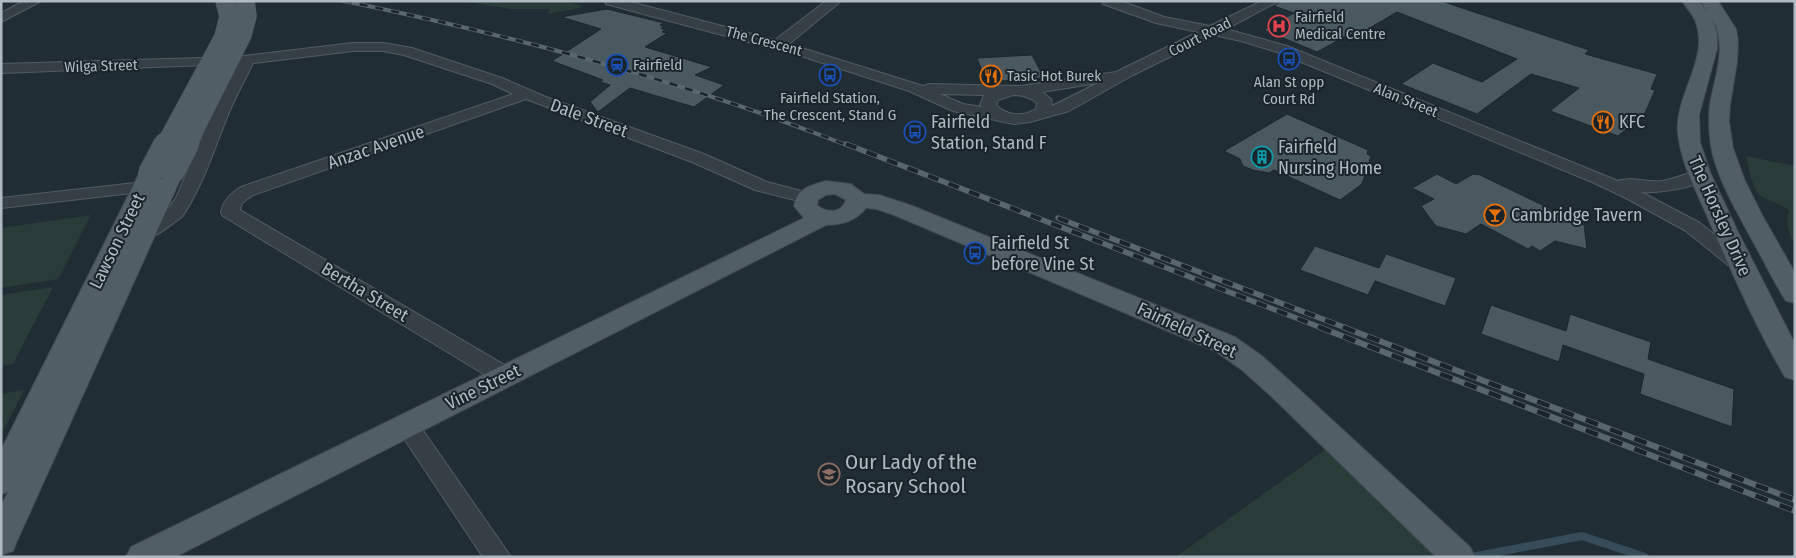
<svg xmlns="http://www.w3.org/2000/svg" width="1796" height="558" viewBox="0 0 1796 558" font-family="'Fira Sans Condensed',sans-serif">
  <rect width="100%" height="100%" fill="#212d34"/>
  <g fill="#293c38">
    <path d="M462 1H562L580 5V8L547 14 550 9H510Z"/>
    <path d="M1746 156 1795 166V245C1788 233 1786 223 1789 210 1781 204 1773 202 1764 198 1752 192 1749 168 1746 156Z"/>
    <path d="M91 215 58 279 1 288V228Z"/>
    <path d="M53 287 13 364 1 366V295Z"/>
    <path d="M24 390 3 431 1 434V394Z"/>
    <path d="M1330 446 1445 557H1176Z"/>
  </g>
  <g fill="none" stroke-linecap="round" stroke-linejoin="round">
    <path stroke="#364c5a" stroke-width="8" d="M1472 557 1582 536 1645 557"/>
  </g>
  <g fill="#4a5860" stroke="#1c262c">
    <path d="M1281 1H1441L1589 50 1585 54 1657 74 1651 89 1655 90 1645 113 1618 136 1550 111 1579 88 1531 74 1477 114 1401 84 1433 63 1482 82 1517 59 1397 12 1356 36 1350 34 1317 52 1264 30 1294 13 1274 6Z"/>
    <path d="M607 9 664 23 660 25 664 26 661 28 665 30 662 32 667 33 645 47 712 67 695 75 724 85 694 107 630 88 598 112 590 102 610 85 600 82 603 80 552 61 601 29 561 17Z"/>
    <path d="M1032 55 1044 78 986 82 977 58Z"/>
    <path d="M1287 114 1368 150 1367 154 1371 156 1362 184 1340 200 1274 170 1269 173 1253 170 1243 166 1240 159 1224 151Z"/>
    <path d="M1437 174 1456 184 1473 174 1480 175 1584 225 1587 249 1555 241 1540 251 1532 246 1528 249 1481 224 1466 234 1436 226 1421 206 1434 199 1412 188Z"/>
    <path d="M1315 246 1379 268 1386 254 1456 278 1445 306 1375 281 1368 295 1300 270Z"/>
    <path d="M1491 305 1566 331 1570 314 1651 342 1648 359 1734 389 1732 427 1640 394 1644 374 1563 345 1559 362 1481 334Z"/>
  </g>
  <g fill="none" stroke-linecap="round" stroke-linejoin="round">
    <g stroke="#525d63" stroke-width="2">
      <g id="minor">
        <path d="M24 1H41L1 22V13Z"/>
        <path d="M605 1H627L775 40 826 1H841L789 44 923 86 929 84 1021 86 1116 72 1198 32 1156 23 1103 4 1102 1H1121L1164 17 1210 26 1262 1H1279L1226 29 1287 46 1618 181C1631 176 1648 183 1662 181 1675 179 1687 173 1700 170L1706 171 1709 175C1699 189 1657 193 1641 192L1700 223 1747 261 1750 265 1747 269 1740 271 1733 269 1686 231 1624 197 1592 182 1277 52 1241 41 1214 35 1133 75 1069 111 1030 122 1014 124 953 111 909 91 801 56 606 4ZM1098 83 1052 106 1051 99 1042 92ZM940 94 984 95 980 105 982 107 963 104ZM1013 95C1022 95 1029 97 1037 103L1036 109C1023 117 1007 116 996 105L998 100Z"/>
        <path d="M353 43H383L412 48 502 78 546 97 704 154 767 182 813 194 816 198 813 202 807 203 755 190 692 162 526 99 253 195 242 203 240 210 513 370 516 376 513 382 505 384 497 382 223 216 221 212C223 200 231 193 241 187L513 94 492 84 404 55 383 51H353L253 63C245 80 235 97 228 115 214 149 203 186 182 217 168 226 152 243 135 239L133 235 135 231 168 209 176 198 213 112 238 64 234 60 236 57Z"/>
        <path d="M201 58 206 59 208 62 206 65 1 73V64Z"/>
        <path d="M144 182 150 183 153 187 150 191 1 208V198Z"/>
        <path d="M407 416 415 419 511 557H483L395 425 399 419Z"/>
      </g>
    </g>
    <g stroke="#3e484f" stroke-width="2">
      <g id="major">
        <path d="M1682 1H1699L1707 12 1701 1H1718L1736 29 1738 41 1737 62 1730 105 1729 122 1733 148 1745 181 1762 215 1795 273V303L1786 301C1775 284 1766 265 1756 247 1741 219 1716 178 1711 146 1709 132 1708 118 1710 104 1715 76 1728 45 1712 19L1717 33V49L1699 115 1700 142 1710 172 1737 230 1795 344V380L1785 377C1755 326 1731 270 1707 216 1696 190 1681 163 1678 134 1674 94 1711 59 1695 20 1692 13 1686 7 1682 1Z"/>
        <path d="M173 164 181 166 184 171 17 541 13 551 1 555V506L8 492 1 494V450L139 174 142 169 150 167 158 169 161 174 165 166Z"/>
        <path d="M826 181 851 184 864 194 879 195 910 205 1235 337 1262 356 1291 382 1470 547 1475 557H1436L1271 396 1242 370 1215 351 894 215 876 209 866 208C856 221 842 225 826 225L175 557H126L131 547 804 218 794 206C796 189 811 185 826 181ZM835 194 846 200C841 214 826 213 817 205L818 200 826 195Z"/>
      </g>
    </g>
    <use href="#minor" fill="#353f45" fill-rule="evenodd"/>
    <use href="#major" fill="#525e65" fill-rule="evenodd"/>
    <g stroke="#59666e" stroke-width="4">
      <path id="rail-far2" d="M344 1C516 36 686 82 849 146"/>
    </g>
    <g stroke="#59666e" stroke-width="5.5">
      <g id="rail-far1">
        <path d="M846 144 1322 328"/>
        <path d="M1058 218 1346 328"/>
      </g>
    </g>
    <g stroke="#59666e" stroke-width="6">
      <g id="rail">
        <path d="M1319 327 1795 511"/>
        <path d="M1343 327 1795 500"/>
      </g>
    </g>
    <use href="#rail-far2" stroke="#1a242a" stroke-width="2.5" stroke-dasharray="8" stroke-linecap="butt"/>
    <use href="#rail-far1" stroke="#1a242a" stroke-width="4" stroke-dasharray="11" stroke-linecap="butt"/>
    <use href="#rail" stroke="#1a242a" stroke-width="4.5" stroke-dasharray="13" stroke-linecap="butt"/>
    <g stroke="#3e484f" stroke-width="20" stroke-linecap="butt">
      <g id="major-bridge-far1">
        <path d="M165 146 224 37 229 16 225 1"/>
        <path d="M186 146 242 35 247 16 245 1"/>
      </g>
    </g>
    <g stroke="#3e484f" stroke-width="26" stroke-linecap="butt">
      <g id="major-bridge">
        <path d="M173 171 187 144"/>
        <path d="M150 174 166 144"/>
      </g>
    </g>
    <use href="#major-bridge-far1" stroke="#525e65" stroke-width="19"/>
    <use href="#major-bridge" stroke="#525e65" stroke-width="24"/>
  </g>
  <defs>
    <g id="hospital-ring" transform="scale(1.125)"><circle r="9.5" fill="#1a242a" stroke="#e0444e" stroke-width="1.5"/><path d="M-5-5h3v3.5h4V-5h3V5h-3V1.5h-4V5h-3Z" fill="#e0444e"/></g>
    <g id="bus-ring" transform="scale(1.125)"><circle r="9.5" fill="#1a242a" stroke="#1a4fb4" stroke-width="1.5"/><path d="M-5-6H5V4H4V6H2V4H-2V6H-4V4H-5ZM-3.5-4V0h7V-4ZM-3.5 1.2v1.5H-2V1.2ZM2 1.2v1.5H3.5V1.2Z" fill="#1a4fb4"/></g>
    <g id="station-ring" transform="scale(1.125)"><circle r="9.5" fill="#1a242a" stroke="#1a4fb4" stroke-width="1.5"/><path d="M-3-6H3Q5-6 5-4V2Q5 4 3 4L4.5 6H3L1.5 4h-3L-3 6H-4.5L-3 4Q-5 4-5 2V-4Q-5-6-3-6ZM-3.5-4v3h7v-3ZM-3.5 1v1.5H-2V1ZM2 1v1.5H3.5V1Z" fill="#1a4fb4"/></g>
    <g id="restaurant-ring" transform="scale(1.125)"><circle r="9.5" fill="#1a242a" stroke="#e8710a" stroke-width="1.5"/><path d="M-5-6h1v4h1v-4h1v4h1v-4h1v5L-1.5 .5V6h-2V.5L-5-1ZM5-6V6H3V1.5H1.5Q1.5-4 5-6Z" fill="#e8710a"/></g>
    <g id="building-ring" transform="scale(1.125)"><circle r="9.5" fill="#1a242a" stroke="#0f9aa8" stroke-width="1.5"/><path d="M-4-6H4V6H1V3H-1V6H-4ZM-2.5-4.3h1.7v1.8h-1.7ZM.8-4.3h1.7v1.8H.8ZM-2.5-1h1.7V.8h-1.7ZM.8-1h1.7V.8H.8Z" fill="#0f9aa8"/></g>
    <g id="bar-ring" transform="scale(1.125)"><circle r="9.5" fill="#1a242a" stroke="#e8710a" stroke-width="1.5"/><path d="M-6-5H6L.8 .8V4.5H3.5V6h-7V4.5H-.8V.8Z" fill="#e8710a"/></g>
    <g id="school-ring" transform="scale(1.125)"><circle r="9.5" fill="#1a242a" stroke="#8d6e63" stroke-width="1.5"/><path d="M0-5L7-2L0 1L-7-2ZM-4 1L0 2.5L4 1V4Q0 6-4 4Z" fill="#8d6e63"/></g>
  </defs>
  <g fill-rule="evenodd">
    <use href="#hospital-ring" x="1279" y="26"/>
    <use href="#bus-ring" x="1289" y="59"/>
    <use href="#station-ring" x="617" y="65"/>
    <use href="#bus-ring" x="830" y="75"/>
    <use href="#restaurant-ring" x="991" y="76"/>
    <use href="#restaurant-ring" x="1603" y="122"/>
    <use href="#bus-ring" x="915" y="132"/>
    <use href="#building-ring" x="1262" y="157"/>
    <use href="#bar-ring" x="1495" y="215"/>
    <use href="#bus-ring" x="975" y="253"/>
    <use href="#school-ring" x="829" y="474"/>
  </g>
  <g text-anchor="middle" dominant-baseline="central" stroke-width="4" stroke-linejoin="round" paint-order="stroke">
    <g font-size="15" fill="#afbac2" stroke="#1a242a" text-anchor="start">
      <text x="1295" y="17">Fairfield<tspan x="1295" dy="17">Medical Centre</tspan></text>
      <text x="633" y="65">Fairfield</text>
      <text x="1007" y="76">Tasic Hot Burek</text>
      <text x="1289" y="82" text-anchor="middle">Alan St opp<tspan x="1289" dy="17">Court Rd</tspan></text>
      <text x="830" y="98" text-anchor="middle">Fairfield Station,<tspan x="830" dy="17">The Crescent, Stand G</tspan></text>
    </g>
    <g font-size="15" fill="#afbac2" stroke="#1a242a">
      <text transform="translate(1200 37) rotate(-27)">Court Road</text>
      <text transform="translate(764 41) rotate(15)">The Crescent</text>
      <text transform="translate(101 66) rotate(-2)">Wilga Street</text>
      <text transform="translate(1406 100) rotate(22)">Alan Street</text>
    </g>
    <g font-size="18" fill="#afbac2" stroke="#1a242a">
      <text transform="translate(589 118) rotate(20)">Dale Street</text>
      <text transform="translate(376 147) rotate(-19)">Anzac Avenue</text>
      <text transform="translate(1720 216) rotate(66)">The Horsley Drive</text>
      <text transform="translate(117 241) rotate(-64)">Lawson Street</text>
      <text transform="translate(365 292) rotate(31)">Bertha Street</text>
      <text transform="translate(1187 330) rotate(25)">Fairfield Street</text>
      <text transform="translate(483 387) rotate(-26)">Vine Street</text>
    </g>
    <g font-size="18" fill="#afbac2" stroke="#1a242a" text-anchor="start">
      <text x="931" y="122">Fairfield<tspan x="931" dy="21">Station, Stand F</tspan></text>
      <text x="1619" y="122">KFC</text>
      <text x="1278" y="147">Fairfield<tspan x="1278" dy="21">Nursing Home</tspan></text>
      <text x="1511" y="215">Cambridge Tavern</text>
      <text x="991" y="243">Fairfield St<tspan x="991" dy="21">before Vine St</tspan></text>
    </g>
    <g font-size="21" fill="#afbac2" stroke="#1a242a" text-anchor="start">
      <text x="845" y="462">Our Lady of the<tspan x="845" dy="24">Rosary School</tspan></text>
    </g>
  </g>
  <rect width="1796" height="558" fill="none" stroke="#afbac2" stroke-width="5"/>
</svg>
